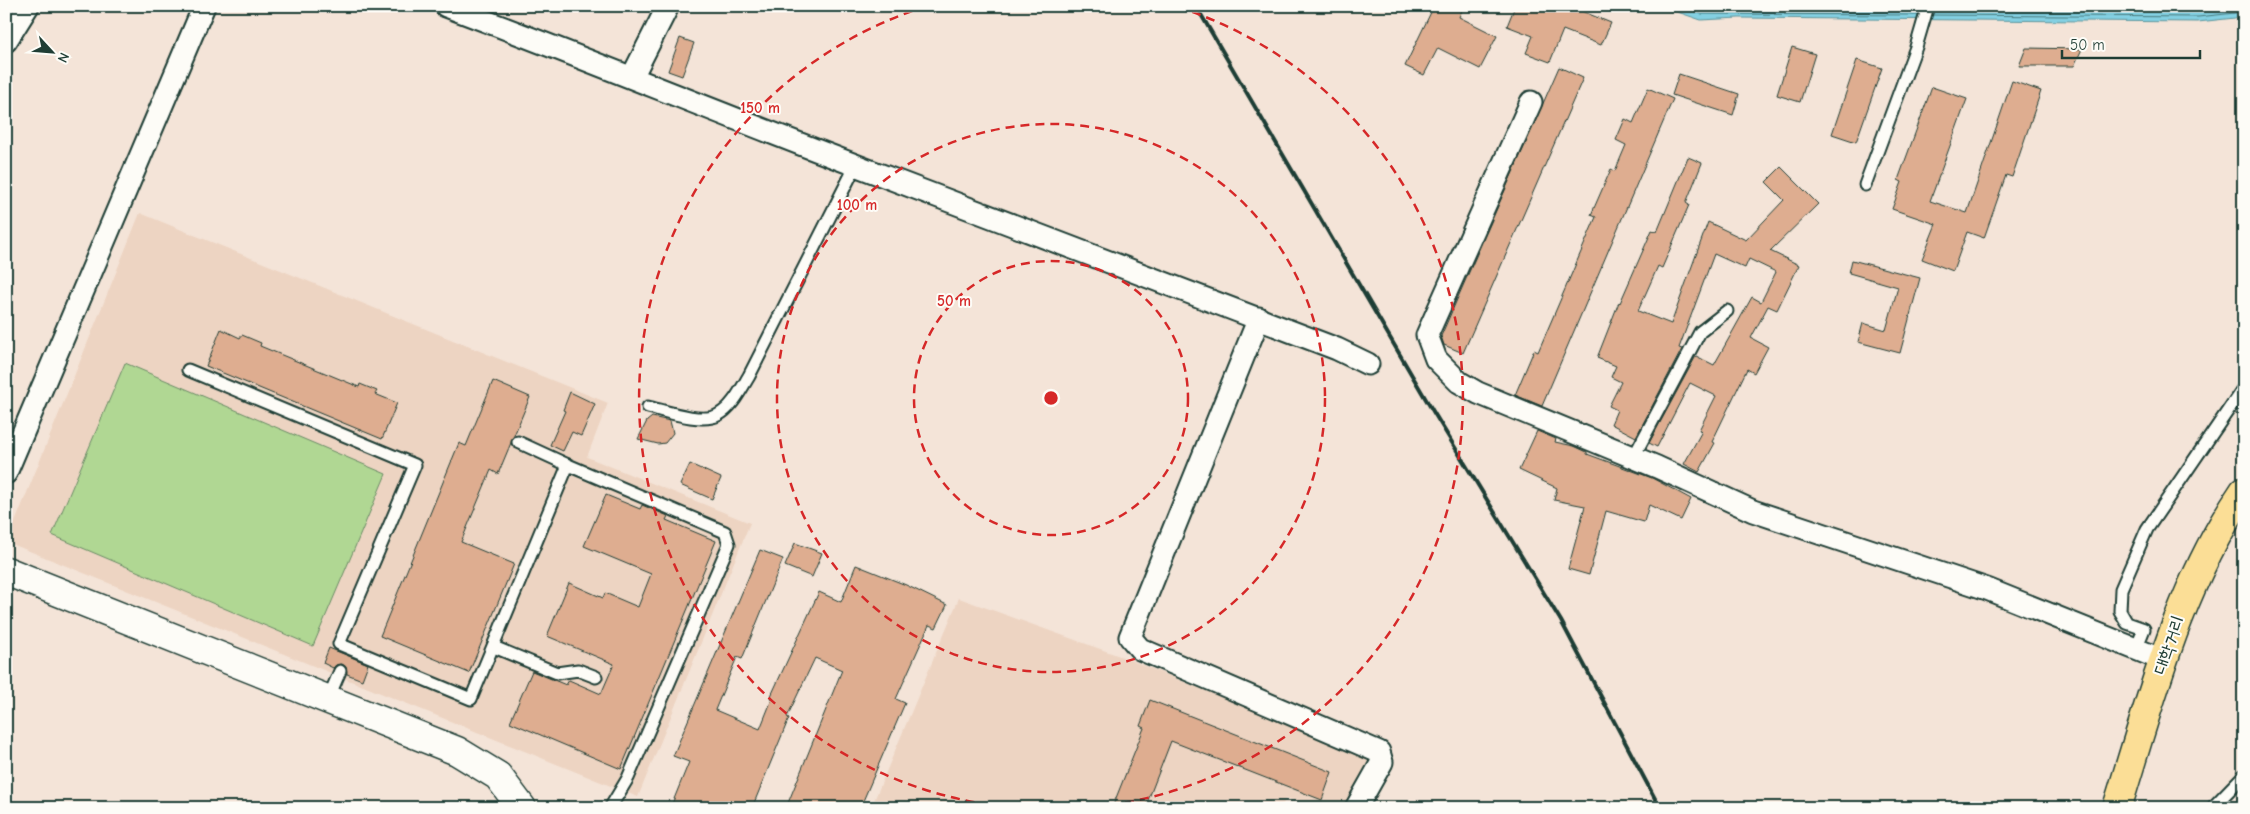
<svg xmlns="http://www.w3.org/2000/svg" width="2250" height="814" viewBox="0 0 2250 814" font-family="'Comic Neue','Poor Story',sans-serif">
  <rect width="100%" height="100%" fill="#f4e4d8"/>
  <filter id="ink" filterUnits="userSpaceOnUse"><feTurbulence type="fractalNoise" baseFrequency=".02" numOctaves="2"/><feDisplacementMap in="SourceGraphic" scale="10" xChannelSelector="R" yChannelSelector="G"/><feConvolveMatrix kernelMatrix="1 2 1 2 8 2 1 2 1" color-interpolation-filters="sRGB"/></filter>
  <g filter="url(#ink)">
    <g fill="#edd4c2">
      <path d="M140 213 608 403 587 457 750 523 638 797 7 542Z"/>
      <path d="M959 598 1128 659 1372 759 1347 808H1319L1286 798 1281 808H871Z"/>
    </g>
    <path fill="#b0d793" stroke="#688a64" d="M125 363 386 474 313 646 52 535Z"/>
    <path fill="#83d0e2" stroke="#5b959c" d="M1660 6H2244V17L2198 22 1739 18 1701 20Z"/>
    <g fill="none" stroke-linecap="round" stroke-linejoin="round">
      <g stroke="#47787a" stroke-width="1">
        <path d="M1674 6 1702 14 1918 15"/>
        <path d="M1696 6 1703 8 1920 9"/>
        <path d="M1934 9 2197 11 2236 6"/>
        <path d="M1933 15 2198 17 2244 12"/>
      </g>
    </g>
    <g fill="#dead90" stroke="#1f3d34">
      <path d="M1434 6H1464L1459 17 1497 36 1480 69 1438 48 1424 75 1405 66Z"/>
      <path d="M1515 6H1569L1611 23 1601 45 1563 30 1550 62 1526 53 1533 36 1507 26Z"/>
      <path d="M680 38 694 43 682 76 668 71Z"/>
      <path d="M1792 47 1815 54 1800 102 1777 95Z"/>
      <path d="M2026 48 2082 49 2074 66H2019Z"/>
      <path d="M1857 60 1882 68 1856 142 1832 134Z"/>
      <path d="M1559 67 1583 78 1463 353 1444 345 1441 336Z"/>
      <path d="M1679 74 1739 94 1733 115 1672 95Z"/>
      <path d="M2012 81 2041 91 2012 177 2006 175 1984 238 1967 232 1953 271 1922 259 1936 224 1892 209 1902 182 1898 180 1932 87 1967 99 1930 201 1967 213Z"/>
      <path d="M1648 88 1673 99 1542 406 1515 395 1534 350 1538 352 1596 217 1591 215 1611 169 1615 171 1626 145 1616 140 1625 119 1633 123Z"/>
      <path d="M1688 157 1702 163 1686 203 1689 205 1662 268 1658 266 1638 311 1671 324 1708 222 1746 240 1784 200 1766 182 1781 167 1818 204 1770 251 1799 265 1777 310 1768 306 1751 338 1768 347 1754 373 1747 369 1712 442 1715 443 1699 472 1684 464 1702 431 1699 430 1716 396 1690 383 1657 447 1649 443 1696 356 1714 365 1752 297 1761 302 1776 272 1749 259 1745 268 1714 254 1679 348 1682 349 1636 437 1611 424 1617 410 1609 406 1621 382 1611 377 1616 366 1597 358 1619 302 1620 303 1652 230 1657 232Z"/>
      <path d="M1852 260 1920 278 1900 353 1858 342 1863 323 1886 330 1898 287 1849 273Z"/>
      <path d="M221 329 240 338 242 335 261 343 260 346 359 387 360 384 377 391 375 394 397 403 382 439 206 366Z"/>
      <path d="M493 381 530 397 498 474 491 470 461 542 514 564 469 673 380 636 459 443 466 446Z"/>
      <path d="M570 392 595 404 581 436 572 432 563 451 550 445 565 411 563 410Z"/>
      <path d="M652 417 670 421 673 433 665 443 658 444 638 439 647 421Z"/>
      <path d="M1537 431 1556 439 1555 442 1574 446 1587 452V454L1652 478 1691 499 1681 520 1649 505 1644 522 1606 511 1589 575 1568 569 1585 506 1554 500 1557 488 1519 470Z"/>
      <path d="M690 464 721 478 712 499 680 485Z"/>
      <path d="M606 495 640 509 642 505 668 516 666 520 716 541 621 769 510 722 532 671 566 685 569 680 601 694 614 664 547 636 569 583 603 598 605 593 638 607 651 574 584 546Z"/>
      <path d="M795 543 822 553 812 577 785 566Z"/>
      <path d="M760 550 783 559 742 659 737 657 715 710 760 729 772 699 770 698 819 592 841 602 856 565 906 585 947 605 936 628 929 625 896 699 905 703 860 808H786L842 670 815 658 787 717 789 718 752 808H681L672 804 689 762 673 756Z"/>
      <path d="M329 648 368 664 362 680 347 674 346 667 342 664 336 665 333 668 323 663Z"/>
      <path d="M1150 700 1332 772 1322 800 1171 741 1145 808H1112L1144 728 1140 726Z"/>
    </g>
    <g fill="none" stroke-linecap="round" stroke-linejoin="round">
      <g stroke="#1f3d34" stroke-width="15">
        <g id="lane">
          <path d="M1865 185 1916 47 1928 6"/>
          <path d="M188 370 415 465 339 644 471 699 568 465 725 532 729 544 628 778 610 808"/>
          <path d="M648 407C665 411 702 424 718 415 732 408 741 389 749 376L856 165"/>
          <path d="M518 442 568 465"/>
          <path d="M1633 458 1700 332 1727 311"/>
          <path d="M494 647 557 673 578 670 596 677"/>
          <path d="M2136 649 2144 629 2127 623 2120 611 2121 589 2147 529 2244 387"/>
          <path d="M328 699 340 671"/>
          <path d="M2212 808 2244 775"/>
        </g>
      </g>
      <g stroke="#1f3d34" stroke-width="25">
        <g id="street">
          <path d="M446 6C572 53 696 104 821 152 993 218 1166 282 1337 349L1368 364"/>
          <path d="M6 41 28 6"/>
          <path d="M632 77 668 6"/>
          <path d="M1531 102 1427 335 1436 359 1459 382 1478 393 1657 467 1753 511 1987 589 2163 660"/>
          <path d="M1259 318 1130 637 1140 649 1379 752 1382 762 1356 808"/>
          <path d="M6 473 204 6"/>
        </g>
      </g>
      <g stroke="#1f3d34" stroke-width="31">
        <path id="secondary" d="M6 571 457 751 498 776 522 808"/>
      </g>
      <g stroke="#1f3d34" stroke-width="31">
        <path id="primary" d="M2117 808C2151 699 2179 586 2244 491"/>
      </g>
      <use href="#lane" stroke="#fdfcf7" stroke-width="11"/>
      <use href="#street" stroke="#fdfcf7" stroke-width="21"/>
      <use href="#secondary" stroke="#fdfcf7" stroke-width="28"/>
      <use href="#primary" stroke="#fbde96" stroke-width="28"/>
      <path stroke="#1f3d34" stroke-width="4" d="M1196 6 1434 413 1561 621 1660 808"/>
    </g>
  </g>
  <g fill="none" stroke="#d62828" stroke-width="2.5" stroke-dasharray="9 6">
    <circle cx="1051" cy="398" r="137"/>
    <circle cx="1051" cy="398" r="274"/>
    <path d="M1019 808A411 411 0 0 1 924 7M1178 7A411 411 0 0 1 1083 808"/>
  </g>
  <g text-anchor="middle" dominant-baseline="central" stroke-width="4" stroke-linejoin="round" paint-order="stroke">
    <g font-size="19" fill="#1f3d34" stroke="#fdfcf7">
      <text transform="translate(2169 645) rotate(-71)">대학거리</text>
    </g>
  </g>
  <circle cx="1051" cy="398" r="8" fill="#d62828" stroke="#fdfcf7" stroke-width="2.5"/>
  <g font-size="15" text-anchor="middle" font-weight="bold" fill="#d62828" stroke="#fdfcf7" stroke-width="4" stroke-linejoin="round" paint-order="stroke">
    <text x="760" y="113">150 m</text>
    <text x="857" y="210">100 m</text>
    <text x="954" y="306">50 m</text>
  </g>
  <rect width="2250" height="814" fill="none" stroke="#fdfcf7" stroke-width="25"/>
  <rect x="12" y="12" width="2225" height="789" fill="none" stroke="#1f3d34" stroke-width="2" filter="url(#ink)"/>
  <g transform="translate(52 52) rotate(116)" stroke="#fdfcf7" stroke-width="4" paint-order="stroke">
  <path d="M0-4L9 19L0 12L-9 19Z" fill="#1f3d34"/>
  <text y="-8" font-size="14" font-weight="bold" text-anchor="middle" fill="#1f3d34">N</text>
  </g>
  <path d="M2062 50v8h138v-8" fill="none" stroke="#1f3d34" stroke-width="2.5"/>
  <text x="2070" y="50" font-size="15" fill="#1f3d34" stroke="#fdfcf7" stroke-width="4" paint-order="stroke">50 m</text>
</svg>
